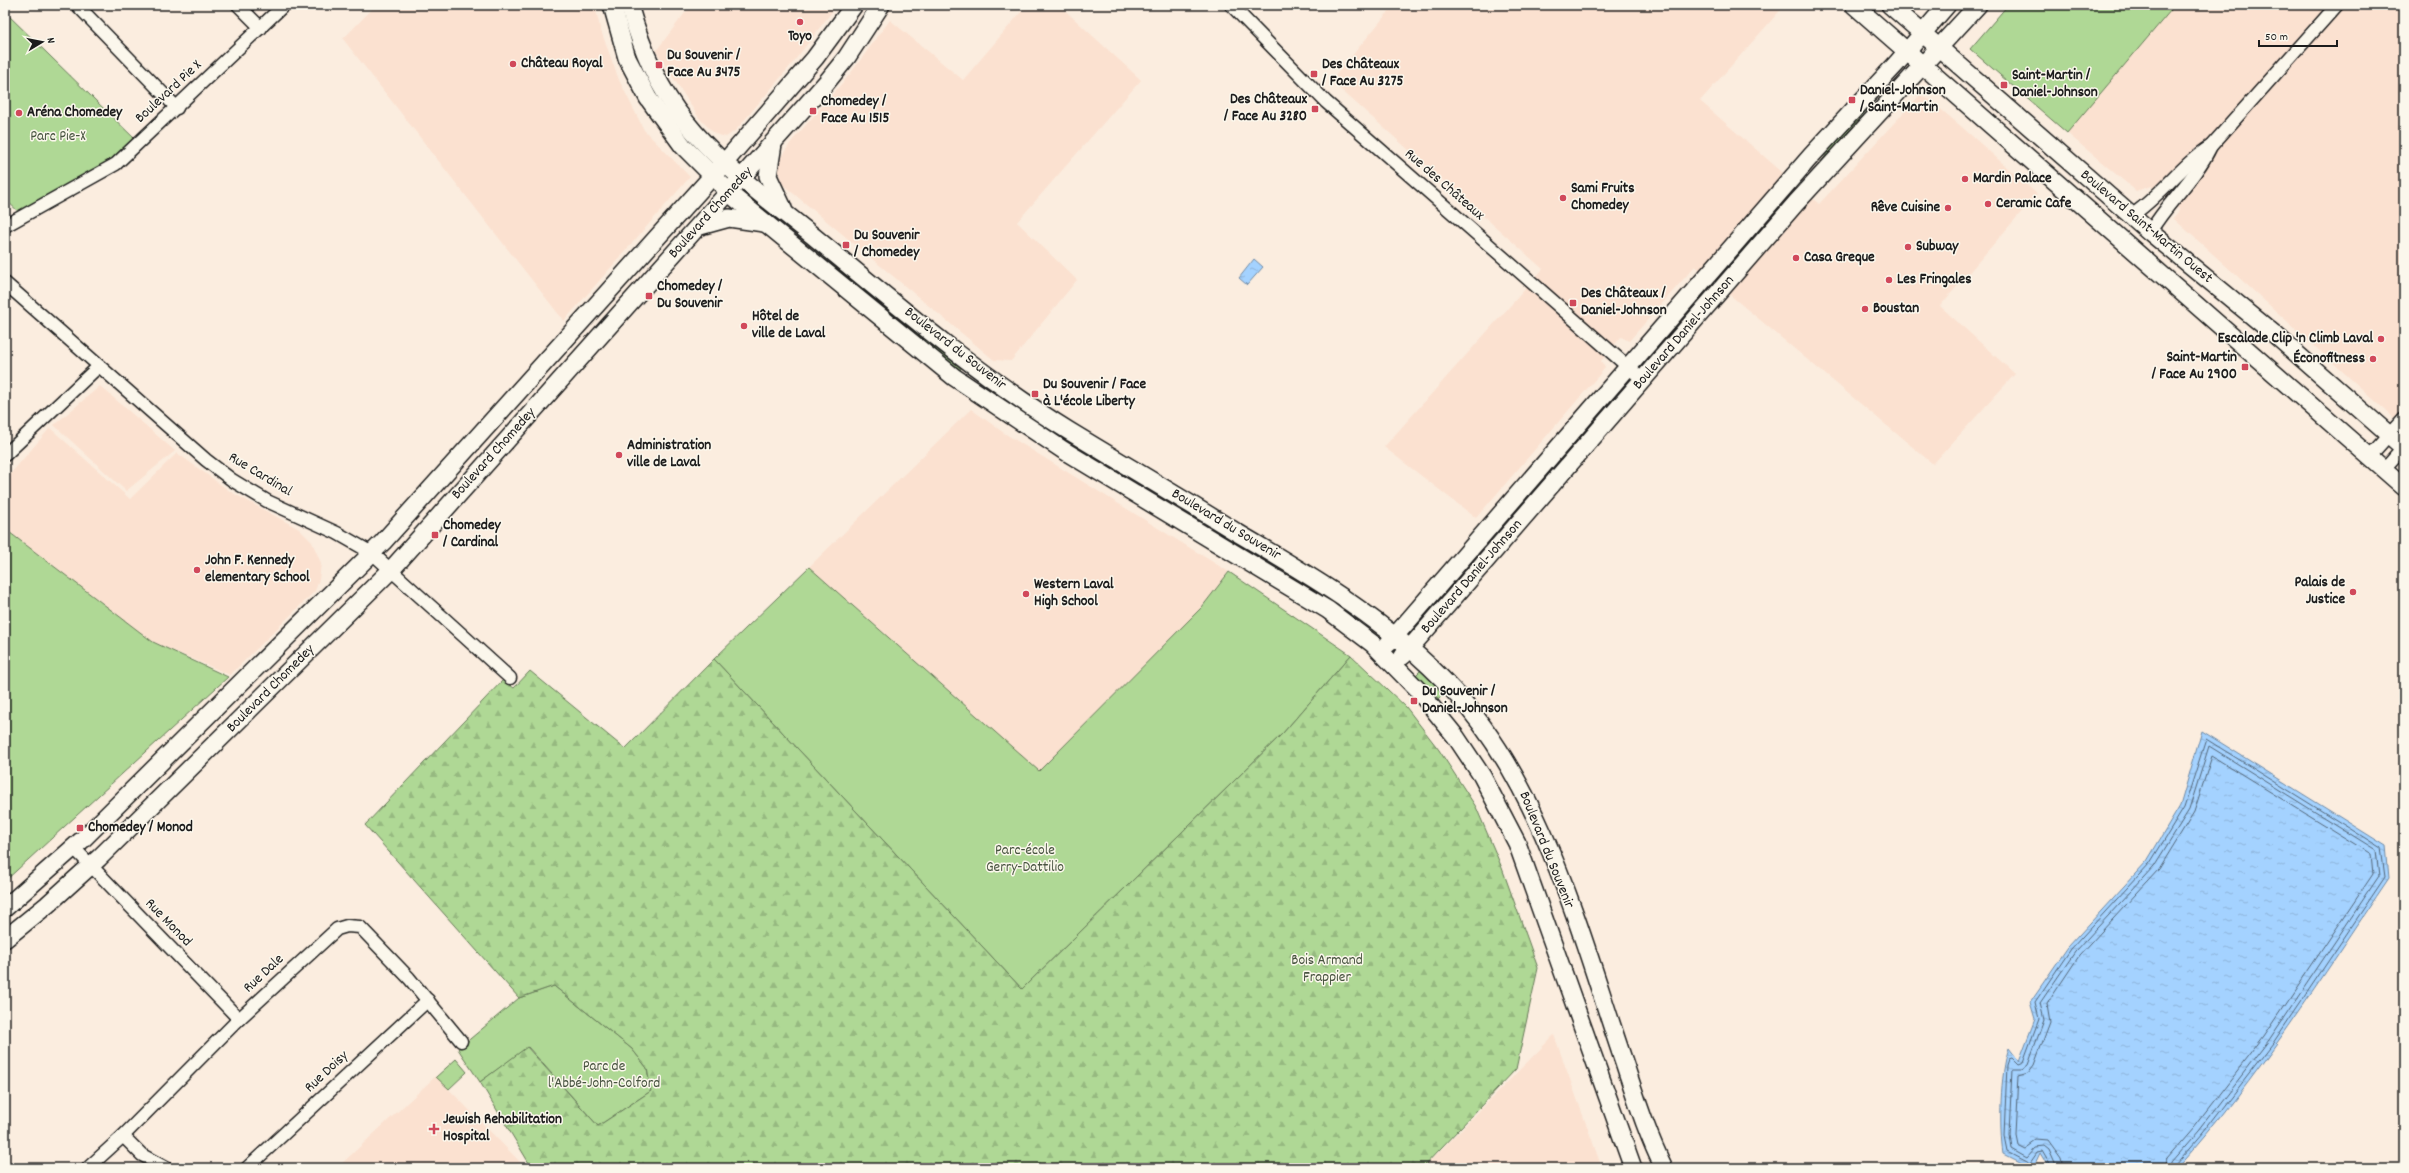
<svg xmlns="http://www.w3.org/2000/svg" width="2409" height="1173" viewBox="0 0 2409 1173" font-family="Dekko,sans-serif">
  <defs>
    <pattern id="forest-firs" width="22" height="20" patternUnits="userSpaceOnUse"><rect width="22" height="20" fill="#afd895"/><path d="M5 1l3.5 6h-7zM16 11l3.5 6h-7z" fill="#96b980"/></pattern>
    <pattern id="water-ripples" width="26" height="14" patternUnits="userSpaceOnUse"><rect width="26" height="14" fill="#a4d2ff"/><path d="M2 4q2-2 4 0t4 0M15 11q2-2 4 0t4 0" fill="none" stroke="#8db4da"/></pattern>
  </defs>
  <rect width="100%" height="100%" fill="#fbeddf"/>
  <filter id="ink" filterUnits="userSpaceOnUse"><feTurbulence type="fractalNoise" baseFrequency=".025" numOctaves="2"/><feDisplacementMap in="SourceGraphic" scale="8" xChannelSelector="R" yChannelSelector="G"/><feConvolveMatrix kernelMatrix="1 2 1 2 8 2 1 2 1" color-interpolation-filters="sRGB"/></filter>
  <g filter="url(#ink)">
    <g fill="#fbe1d0">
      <path d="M376 5H595L600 28 619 80 644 130 690 177 564 321 343 39Z"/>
      <path d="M691 5H837L792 64 736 130 726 137 715 134 699 118 656 51Z"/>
      <path d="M1027 5H1059L1141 80 1017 222 1077 280 1011 361 994 360 782 184 778 170 781 157 792 141 850 74 890 20 963 80Z"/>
      <path d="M1394 5H1785L1700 101 1819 204 1920 95 1930 100 1963 128 2037 194 1940 306 2015 374 1933 464 1695 266 1629 341 1621 337 1601 361 1605 368 1476 518 1384 447 1543 269 1331 81Z"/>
      <path d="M2166 5H2404V427L2173 218 2180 210 2151 186 2136 191 2067 133 2171 10Z"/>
      <path d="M100 386 175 451 126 491 54 425Z"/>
      <path d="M971 409 1004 433 1229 572 1202 607 1039 771 809 567Z"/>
      <path d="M50 428 130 499 177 453 231 492 299 529 312 542 321 563 319 580 315 591 230 675 153 642 5 529V480Z"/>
      <path d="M1554 1035 1602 1168H1423Z"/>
      <path d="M436 1076 526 1168H337Z"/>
    </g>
    <g fill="#afd895" stroke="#667a58">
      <path d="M2008 5H2166L2171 10 2067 133 1970 49Z"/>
      <path d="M5 12 138 142 135 147 23 216 5 199Z"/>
      <path d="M1899 73 1797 191 1824 158 1841 132Z"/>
      <path d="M1767 217 1772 222 1703 299Z"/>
      <path d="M818 254 936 346 961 369 959 371 817 256Z"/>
      <path d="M1589 424 1561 465 1421 626 1416 622Z"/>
      <path d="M5 529 153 642 228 677 5 881Z"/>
      <path d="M809 567 1039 771 1202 607 1229 572 1351 655 1283 733 1022 989 714 659Z"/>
      <path d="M1421 670 1445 693 1439 699 1416 675Z"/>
      <path d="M554 986 632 1049 647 1068 651 1091 598 1126 528 1047 480 1082 458 1049 519 998Z"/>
      <path d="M456 1059 467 1072 449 1089 436 1077Z"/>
    </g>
    <path fill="url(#forest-firs)" stroke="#667a58" d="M1351 655 1406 707 1439 750 1476 807 1502 868 1538 968 1516 1069 1422 1168H532L480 1082 527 1047 598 1126 651 1091 647 1068 632 1049 554 986 519 998 365 825 503 680 514 688 530 671 625 749 714 659 1022 989 1283 733Z"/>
    <g fill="url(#water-ripples)" stroke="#6e89a4">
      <path d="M1254 259 1263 267 1247 285 1239 278Z"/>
      <path d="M2202 731 2386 846 2389 878C2322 977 2258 1079 2178 1168H2049L2040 1153 2033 1168 2003 1153C1999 1127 2000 1073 2009 1048L2019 1061 2035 1019 2030 1002 2068 947 2147 861 2180 806Z"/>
    </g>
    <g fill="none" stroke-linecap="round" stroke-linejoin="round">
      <g stroke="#526577" stroke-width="1">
        <path d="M2052 1168 2042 1151 2037 1152 2030 1162 2007 1150 2004 1135 2007 1065 2009 1059 2012 1058 2018 1064 2023 1062 2039 1019 2035 1002 2071 949 2150 863 2184 808 2206 739 2381 848 2385 877 2273 1043 2202 1135 2177 1164 2176 1168"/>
        <path d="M2057 1168 2049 1150 2044 1146 2035 1147 2027 1156 2011 1147 2009 1134 2012 1069H2022L2028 1064 2044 1020 2040 1003 2075 952 2154 866 2189 810 2209 746 2376 850 2379 876 2269 1040 2198 1132 2173 1161 2171 1168"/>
        <path d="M2063 1168 2061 1159 2048 1141 2036 1140 2025 1148 2017 1144 2015 1134 2018 1076 2028 1073 2034 1065 2050 1022 2047 1004 2079 956 2159 869 2194 812 2212 756 2371 854 2373 874 2264 1036 2193 1128 2168 1157 2165 1168"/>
      </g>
      <g stroke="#1c1c1c" stroke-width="15">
        <g id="street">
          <path d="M77 5 177 108"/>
          <path d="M238 5 261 28"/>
          <path d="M1231 5 1326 102 1643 380"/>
          <path d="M2131 216C2161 196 2181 165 2211 146"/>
          <path d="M5 226 116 164 284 5"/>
          <path d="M2150 232C2169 200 2195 180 2211 146L2337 5"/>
          <path d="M5 283 206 460 232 480 267 501 337 533 372 553 510 678"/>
          <path d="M5 455 99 366"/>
          <path d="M2369 457 2404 418"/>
          <path d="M2384 469 2404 446"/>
          <path d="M74 848 239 1019"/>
          <path d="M123 1136 142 1155 166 1168"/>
          <path d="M88 1168 123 1136 239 1019 337 929 347 926 360 927 409 978 461 1041"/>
          <path d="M247 1168 428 1000"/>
        </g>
      </g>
      <g stroke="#1c1c1c" stroke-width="20">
        <g id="secondary">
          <path d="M612 5 627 58 648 98 683 146 735 198 954 377 1063 450 1328 610 1373 644 1418 690 1456 737 1482 776 1517 843 1633 1168"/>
          <path d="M629 5C641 47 657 87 685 121 721 167 773 203 818 240 899 307 980 376 1069 431 1125 465 1181 498 1236 532 1313 577 1391 623 1452 689 1544 787 1581 937 1624 1062 1636 1098 1647 1134 1664 1168"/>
          <path d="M1854 5 2404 487"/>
          <path d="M1890 5 2150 232 2273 333 2404 448"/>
          <path d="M773 144 768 176 783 208"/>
          <path d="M700 226 729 218 764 223"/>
          <path d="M1388 644 1811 156 1897 63 1947 5"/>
          <path d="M1403 656 1796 203 1978 5"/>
          <path d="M5 908 82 840 383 542 725 162 815 58 854 5"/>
          <path d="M5 939 47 905 99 858 391 570 826 83 847 57 881 5"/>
        </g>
      </g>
      <use href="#street" stroke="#fbf7ec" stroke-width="12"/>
      <use href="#secondary" stroke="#fbf7ec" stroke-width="17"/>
    </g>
  </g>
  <g fill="#d1495b" stroke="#fbf7ec" stroke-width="1.5">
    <circle cx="800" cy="22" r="4"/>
    <circle cx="513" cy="64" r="4"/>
    <rect x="655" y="61" width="8" height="8" rx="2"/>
    <rect x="1310" y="70" width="8" height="8" rx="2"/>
    <rect x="2000" y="81" width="8" height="8" rx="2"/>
    <rect x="1848" y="96" width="8" height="8" rx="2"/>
    <rect x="1311" y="105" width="8" height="8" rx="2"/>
    <rect x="809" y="107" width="8" height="8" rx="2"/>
    <circle cx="19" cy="113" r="4"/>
    <circle cx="1965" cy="179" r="4"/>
    <circle cx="1563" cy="198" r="4"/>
    <circle cx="1988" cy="204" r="4"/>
    <circle cx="1948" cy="208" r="4"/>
    <rect x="842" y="241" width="8" height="8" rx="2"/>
    <circle cx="1908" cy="247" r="4"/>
    <circle cx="1796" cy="258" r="4"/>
    <circle cx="1889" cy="280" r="4"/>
    <rect x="645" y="292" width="8" height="8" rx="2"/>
    <rect x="1569" y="299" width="8" height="8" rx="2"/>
    <circle cx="1865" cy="309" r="4"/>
    <circle cx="744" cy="326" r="4"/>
    <circle cx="2381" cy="339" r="4"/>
    <circle cx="2373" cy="359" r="4"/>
    <rect x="2241" y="363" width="8" height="8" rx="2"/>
    <rect x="1031" y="390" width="8" height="8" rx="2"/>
    <circle cx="619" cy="455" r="4"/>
    <rect x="431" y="531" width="8" height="8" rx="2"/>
    <circle cx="197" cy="570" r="4"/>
    <circle cx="2353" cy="592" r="4"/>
    <circle cx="1026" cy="594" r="4"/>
    <rect x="1410" y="697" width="8" height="8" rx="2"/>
    <rect x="76" y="824" width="8" height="8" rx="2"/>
    <path d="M432 1123h4v4h4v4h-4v4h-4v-4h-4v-4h4z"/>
  </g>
  <g text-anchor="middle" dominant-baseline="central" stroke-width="3" stroke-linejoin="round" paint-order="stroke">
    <g font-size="15" font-weight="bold" fill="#1c1c1c" stroke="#fbf7ec" text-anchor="start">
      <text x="800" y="37" text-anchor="middle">Toyo</text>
      <text x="667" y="56">Du Souvenir /<tspan x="667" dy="17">Face Au 3475</tspan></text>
      <text x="521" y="64">Château Royal</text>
      <text x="1322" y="65">Des Châteaux<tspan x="1322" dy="17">/ Face Au 3275</tspan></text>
      <text x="2012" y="76">Saint-Martin /<tspan x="2012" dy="17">Daniel-Johnson</tspan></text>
      <text x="1860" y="91">Daniel-Johnson<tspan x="1860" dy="17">/ Saint-Martin</tspan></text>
      <text x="1307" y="100" text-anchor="end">Des Châteaux<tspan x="1307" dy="17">/ Face Au 3280</tspan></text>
      <text x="821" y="102">Chomedey /<tspan x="821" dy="17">Face Au 1515</tspan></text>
      <text x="27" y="113">Aréna Chomedey</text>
      <text x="1973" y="179">Mardin Palace</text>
      <text x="1571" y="189">Sami Fruits<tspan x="1571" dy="17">Chomedey</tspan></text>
      <text x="1996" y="204">Ceramic Cafe</text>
      <text x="1940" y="208" text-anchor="end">Rêve Cuisine</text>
      <text x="854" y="236">Du Souvenir<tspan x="854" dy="17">/ Chomedey</tspan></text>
      <text x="1916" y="247">Subway</text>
      <text x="1804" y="258">Casa Greque</text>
      <text x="1897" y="280">Les Fringales</text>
      <text x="657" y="287">Chomedey /<tspan x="657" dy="17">Du Souvenir</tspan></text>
      <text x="1581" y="294">Des Châteaux /<tspan x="1581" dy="17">Daniel-Johnson</tspan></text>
      <text x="1873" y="309">Boustan</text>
      <text x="752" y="317">Hôtel de<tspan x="752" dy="17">ville de Laval</tspan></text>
      <text x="2373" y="339" text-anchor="end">Escalade Clip 'n Climb Laval</text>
      <text x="2237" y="358" text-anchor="end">Saint-Martin<tspan x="2237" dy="17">/ Face Au 2900</tspan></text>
      <text x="2365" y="359" text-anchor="end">Éconofitness</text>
      <text x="1043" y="385">Du Souvenir / Face<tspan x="1043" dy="17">à L'école Liberty</tspan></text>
      <text x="627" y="446">Administration<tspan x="627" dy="17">ville de Laval</tspan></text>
      <text x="443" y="526">Chomedey<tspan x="443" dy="17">/ Cardinal</tspan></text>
      <text x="205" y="561">John F. Kennedy<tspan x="205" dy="17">elementary School</tspan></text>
      <text x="2345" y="583" text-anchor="end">Palais de<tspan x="2345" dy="17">Justice</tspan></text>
      <text x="1034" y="585">Western Laval<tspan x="1034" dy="17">High School</tspan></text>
      <text x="1422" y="692">Du Souvenir /<tspan x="1422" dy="17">Daniel-Johnson</tspan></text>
      <text x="88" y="828">Chomedey / Monod</text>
      <text x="443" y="1120">Jewish Rehabilitation<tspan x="443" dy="17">Hospital</tspan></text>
    </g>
    <g font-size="15" fill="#1c1c1c" stroke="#fbf7ec">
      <text transform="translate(169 92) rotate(-43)">Boulevard Pie X</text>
      <text transform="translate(1444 185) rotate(41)">Rue des Châteaux</text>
      <text transform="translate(711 213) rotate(-48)">Boulevard Chomedey</text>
      <text transform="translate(2146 227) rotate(40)">Boulevard Saint-Martin Ouest</text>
      <text transform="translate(1684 333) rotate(-49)">Boulevard Daniel-Johnson</text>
      <text transform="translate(955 349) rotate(38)">Boulevard du Souvenir</text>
      <text transform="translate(494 454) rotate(-48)">Boulevard Chomedey</text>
      <text transform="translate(260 475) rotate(31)">Rue Cardinal</text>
      <text transform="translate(1226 525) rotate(31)">Boulevard du Souvenir</text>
      <text transform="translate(1472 577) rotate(-49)">Boulevard Daniel-Johnson</text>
      <text transform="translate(271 689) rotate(-45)">Boulevard Chomedey</text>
      <text transform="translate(1546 850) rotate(68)">Boulevard du Souvenir</text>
      <text transform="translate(168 923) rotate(46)">Rue Monod</text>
      <text transform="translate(264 974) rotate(-43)">Rue Dale</text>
      <text transform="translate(327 1072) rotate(-43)">Rue Doisy</text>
    </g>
    <g font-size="15" fill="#485440" stroke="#fbf7ec">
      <text x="58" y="137">Parc Pie-X</text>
      <text x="1025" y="851">Parc-école<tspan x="1025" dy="17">Gerry-Dattilio</tspan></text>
      <text x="1327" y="961">Bois Armand<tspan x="1327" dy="17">Frappier</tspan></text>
      <text x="604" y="1067">Parc de<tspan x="604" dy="17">l'Abbé-John-Colford</tspan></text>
    </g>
  </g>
  <rect width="2409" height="1173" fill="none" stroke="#fbf7ec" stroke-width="20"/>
  <rect x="10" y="10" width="2389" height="1153" fill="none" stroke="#1c1c1c" stroke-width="1.5" filter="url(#ink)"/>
  <g transform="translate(42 42) rotate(80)" stroke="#fbf7ec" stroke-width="3" paint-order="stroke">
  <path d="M0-3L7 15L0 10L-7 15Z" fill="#1c1c1c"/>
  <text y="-6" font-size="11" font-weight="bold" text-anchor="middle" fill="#1c1c1c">N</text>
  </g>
  <path d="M2259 40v6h78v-6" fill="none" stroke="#1c1c1c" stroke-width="2"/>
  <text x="2265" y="40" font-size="12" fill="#1c1c1c" stroke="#fbf7ec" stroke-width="3" paint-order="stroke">50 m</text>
</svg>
